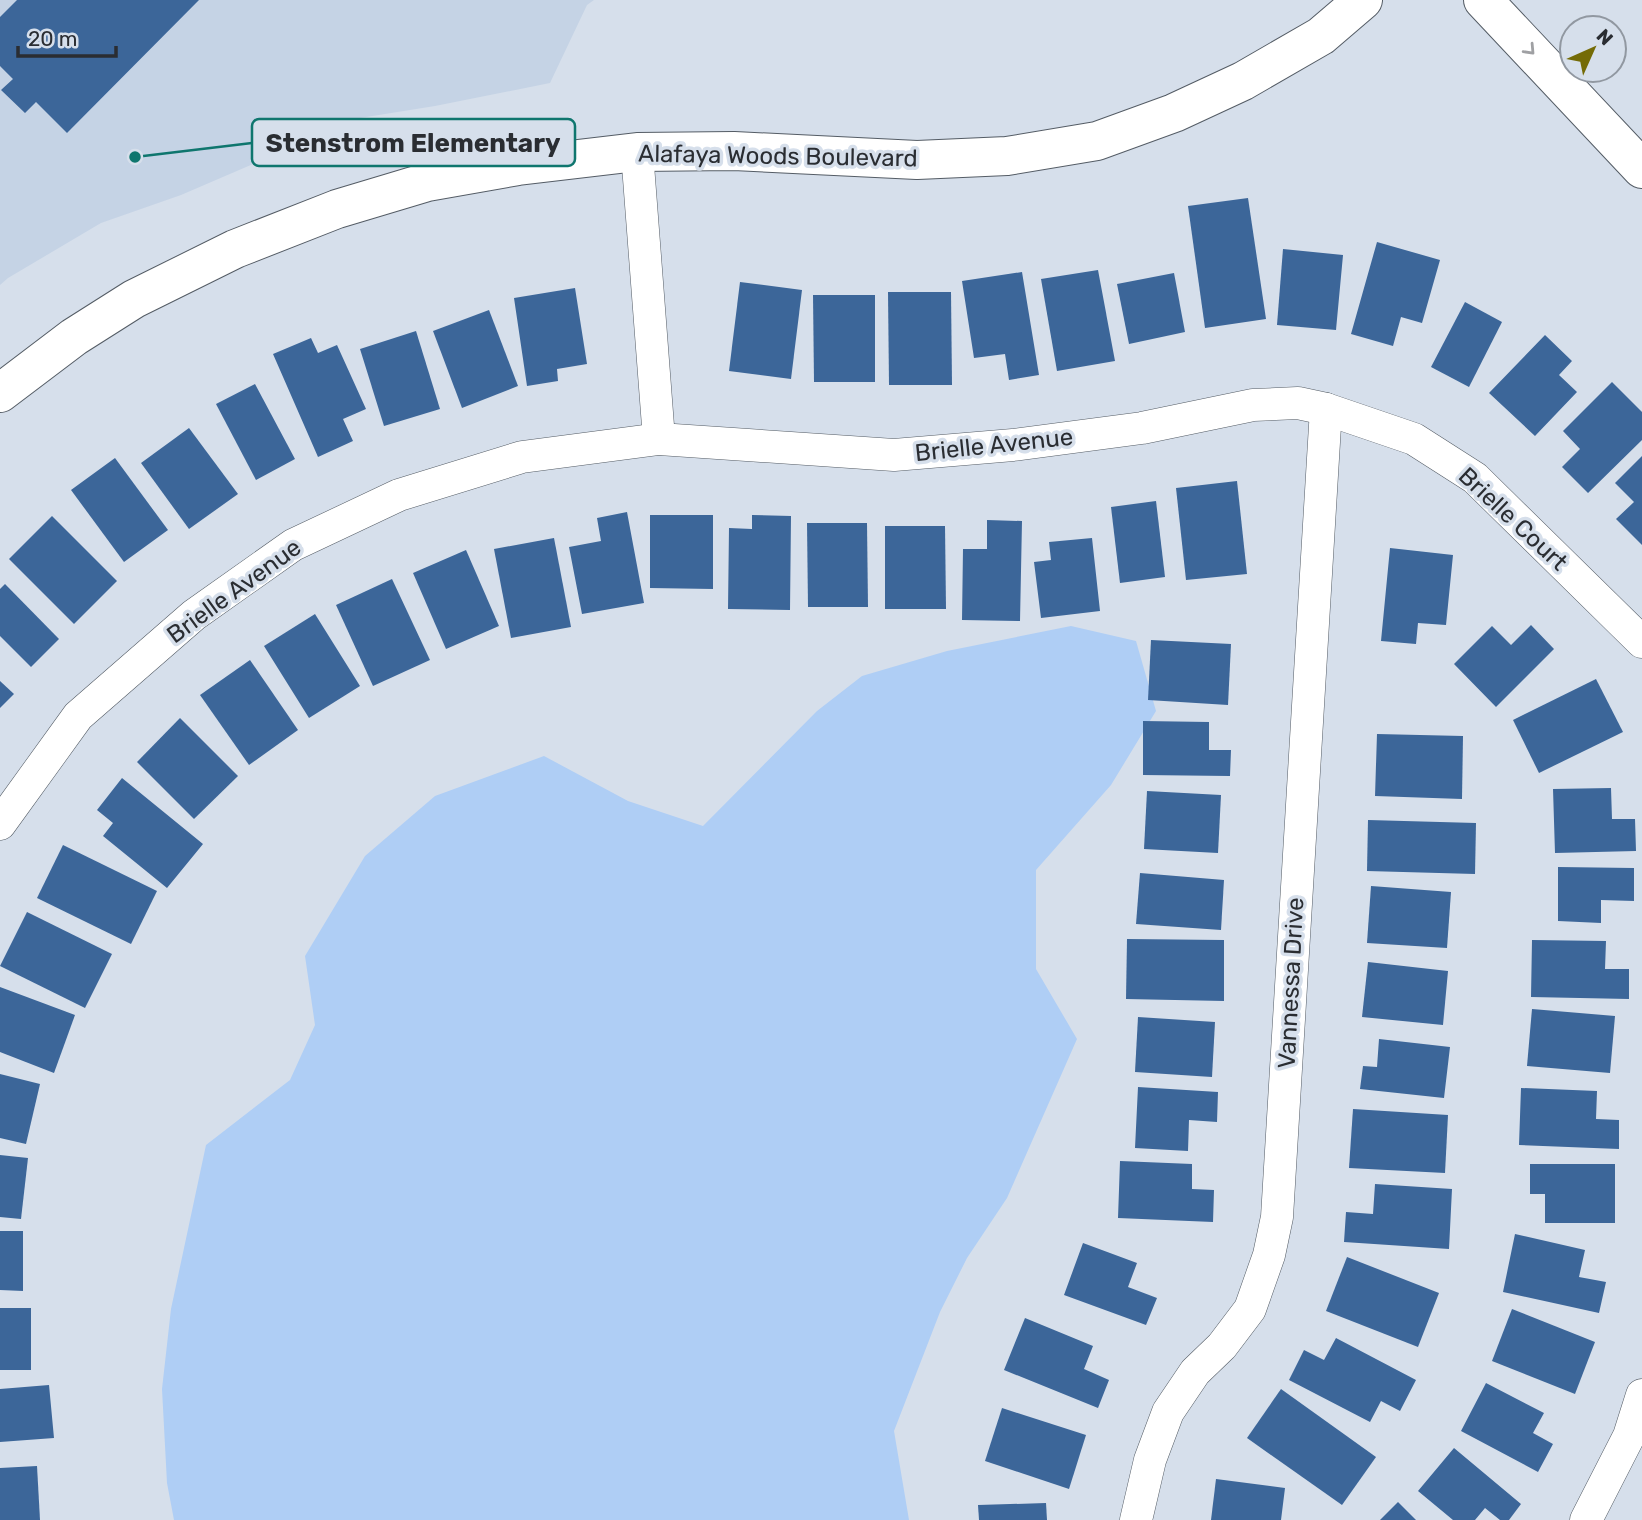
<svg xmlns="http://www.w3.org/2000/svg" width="1642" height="1520" viewBox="0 0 1642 1520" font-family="Rubik,sans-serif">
  <rect width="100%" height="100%" fill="#d6dfeb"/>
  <path fill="#c5d3e5" d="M0 0H594L587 5 550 83 435 106 360 118 181 195 101 223 8 278 0 285Z"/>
  <path fill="#afcef5" d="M1071 626 1136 641 1156 711 1111 785 1036 870V969L1077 1039 1007 1198 967 1258 940 1312 894 1431 909 1520H174L167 1483 162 1389 171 1309 206 1145 290 1080 315 1025 305 956 365 856 435 796 544 756 628 801 703 826 817 711 862 676 947 651Z"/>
  <g fill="#3c6699">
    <path d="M17 0H199L67 133 36 102 25 113 1 90 13 79 0 66V17Z"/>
    <path d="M1248 198 1266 319 1205 328 1188 206Z"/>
    <path d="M1377 242 1440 260 1422 323 1401 317 1393 346 1351 334Z"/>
    <path d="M1283 249 1343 255 1336 330 1277 325Z"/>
    <path d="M1098 270 1115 361 1057 371 1041 279Z"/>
    <path d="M1022 272 1039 375 1009 380 1005 354 974 358 962 281Z"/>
    <path d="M1174 273 1185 332 1129 344 1117 284Z"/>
    <path d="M740 282 802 290 791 379 729 371Z"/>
    <path d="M575 288 587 364 557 369 558 381 527 386 514 298Z"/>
    <path d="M888 292H951L952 385H889Z"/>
    <path d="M813 295H875V382H814Z"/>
    <path d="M1465 302 1502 322 1469 387 1431 367Z"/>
    <path d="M489 310 518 386 462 408 433 331Z"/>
    <path d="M416 331 440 409 384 426 360 349Z"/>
    <path d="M1545 335 1572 361 1559 375 1577 392 1535 436 1489 393Z"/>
    <path d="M311 338 318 353 337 345 366 409 343 419 353 441 318 457 273 354Z"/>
    <path d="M1612 382 1642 412V440L1588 493 1562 467 1580 449 1563 431Z"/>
    <path d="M255 384 295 459 256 480 216 404Z"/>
    <path d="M189 428 238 494 189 529 141 463Z"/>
    <path d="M1642 456V545L1616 519 1634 502 1615 483Z"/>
    <path d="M115 458 168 530 124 562 71 490Z"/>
    <path d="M1237 481 1247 574 1186 580 1176 488Z"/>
    <path d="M1156 501 1165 577 1120 583 1111 507Z"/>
    <path d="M627 512 644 603 582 614 569 547 601 541 597 518Z"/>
    <path d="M650 515H713V589L650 588Z"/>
    <path d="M752 515 791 516 790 610 728 609 729 528 752 529Z"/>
    <path d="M52 516 117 581 74 624 9 559Z"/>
    <path d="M987 520 1022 521 1020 621 962 620 963 549H987Z"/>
    <path d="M807 523H867L868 607H808Z"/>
    <path d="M885 526H945L946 609H885Z"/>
    <path d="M554 538 571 627 511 638 494 549Z"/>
    <path d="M1092 538 1100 611 1041 618 1034 562 1051 560 1049 542Z"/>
    <path d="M1390 548 1453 555 1446 625 1418 623 1416 644 1381 641Z"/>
    <path d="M466 550 499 626 446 649 413 573Z"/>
    <path d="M392 579 430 660 373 686 336 605Z"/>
    <path d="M5 584 59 639 31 667 0 636V589Z"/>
    <path d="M315 614 360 686 309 718 264 646Z"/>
    <path d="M1531 625 1554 649 1496 707 1454 664 1492 626 1511 645Z"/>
    <path d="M1151 640 1231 644 1228 705 1148 700Z"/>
    <path d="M250 660 298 730 249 765 200 695Z"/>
    <path d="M1596 679 1623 732 1539 773 1513 720Z"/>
    <path d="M0 681 14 694 0 708Z"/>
    <path d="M180 718 238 776 194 819 137 762Z"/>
    <path d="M1143 721 1209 722V750H1231L1230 776 1143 775Z"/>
    <path d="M1377 734 1463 736 1462 799 1375 796Z"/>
    <path d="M122 778 203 844 167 888 103 836 113 823 97 810Z"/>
    <path d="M1611 788 1612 819H1635L1636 851 1555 853 1553 789Z"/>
    <path d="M1147 791 1221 795 1218 853 1144 849Z"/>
    <path d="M1368 820 1476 823 1475 874 1367 871Z"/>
    <path d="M63 845 157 891 131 944 37 898Z"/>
    <path d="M1558 867 1634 868V901L1601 900V923L1558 921Z"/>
    <path d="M1140 873 1224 880 1221 930 1136 924Z"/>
    <path d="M1371 886 1451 892 1447 948 1367 943Z"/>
    <path d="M27 912 112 954 85 1008 0 966Z"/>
    <path d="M1127 939 1224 940V1001L1126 999Z"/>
    <path d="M1532 940 1606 941 1605 969H1629V999L1531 997Z"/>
    <path d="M1368 962 1448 971 1443 1025 1362 1017Z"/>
    <path d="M0 987 75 1015 54 1073 0 1052Z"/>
    <path d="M1532 1009 1615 1016 1610 1073 1527 1066Z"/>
    <path d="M1138 1017 1215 1022 1212 1077 1135 1072Z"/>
    <path d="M1379 1039 1450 1047 1444 1098 1360 1089 1363 1066 1377 1067Z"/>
    <path d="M0 1074 40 1084 26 1144 0 1138Z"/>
    <path d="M1138 1087 1218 1092 1217 1122 1189 1120 1188 1151 1135 1148Z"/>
    <path d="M1521 1088 1597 1091 1596 1119 1619 1120V1149L1519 1145Z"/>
    <path d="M1353 1109 1448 1115 1445 1173 1349 1168Z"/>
    <path d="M0 1155 28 1158 21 1219 0 1217Z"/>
    <path d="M1120 1161 1192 1164V1189L1214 1190 1213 1222 1118 1218Z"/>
    <path d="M1530 1164H1615V1223H1545V1194H1530Z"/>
    <path d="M1375 1184 1452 1189 1449 1249 1344 1242 1346 1212 1373 1214Z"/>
    <path d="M0 1231H23V1291L0 1290Z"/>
    <path d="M1515 1234 1585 1250 1579 1277 1606 1282 1599 1313 1503 1292Z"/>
    <path d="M1083 1243 1137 1263 1128 1287 1157 1298 1146 1325 1064 1295Z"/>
    <path d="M1347 1257 1439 1293 1418 1347 1326 1311Z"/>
    <rect x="0" y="1308" width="31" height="62"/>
    <path d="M1512 1309 1595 1342 1575 1394 1492 1361Z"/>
    <path d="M1025 1318 1093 1346 1084 1369 1109 1380 1098 1408 1004 1370Z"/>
    <path d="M1336 1338 1416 1380 1400 1411 1381 1401 1370 1422 1289 1380 1304 1350 1324 1360Z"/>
    <path d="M1486 1383 1544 1413 1533 1433 1553 1444 1538 1472 1461 1431Z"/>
    <path d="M49 1385 54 1438 0 1442V1389Z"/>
    <path d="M1281 1389 1376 1457 1342 1505 1247 1438Z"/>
    <path d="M1002 1408 1086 1435 1069 1489 985 1461Z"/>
    <path d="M1454 1448 1521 1504 1509 1520H1500L1485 1508 1475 1520H1453L1418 1491Z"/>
    <path d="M37 1466 40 1520H0V1468Z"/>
    <path d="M1216 1479 1285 1488 1281 1520H1211Z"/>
    <path d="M1398 1502 1416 1520H1380Z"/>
    <path d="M1046 1503 1047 1520H979L978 1505Z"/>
  </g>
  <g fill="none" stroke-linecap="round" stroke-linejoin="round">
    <g stroke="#545c65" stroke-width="33">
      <g id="street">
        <path d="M637 152 659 439"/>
        <path d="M0 824 78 716 194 615 293 545 399 495 522 457 659 439 894 455 1013 445 1142 428 1253 405 1298 403 1326 409 1414 439 1475 478 1642 642"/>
        <path d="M1136 1520 1150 1460 1168 1412 1195 1372 1222 1346 1250 1309 1269 1255 1277 1217 1326 409"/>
        <path d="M1586 1520 1629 1436 1642 1395"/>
      </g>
    </g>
    <g stroke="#545c65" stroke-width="40">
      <g id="secondary">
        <path d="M1483 0 1642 169"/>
        <path d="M0 393 74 337 134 299 235 249 337 209 427 182 518 166 637 152 734 151 917 160 1007 156 1097 141 1174 113 1243 81 1321 36 1363 0"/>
      </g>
    </g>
    <use href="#street" stroke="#fff" stroke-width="32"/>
    <use href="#secondary" stroke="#fff" stroke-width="38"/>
  </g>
  <defs><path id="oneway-chevron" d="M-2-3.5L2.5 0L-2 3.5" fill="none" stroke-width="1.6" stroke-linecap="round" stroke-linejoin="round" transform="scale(1.75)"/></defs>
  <use stroke="#9fa0a3" href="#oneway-chevron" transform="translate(1530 50) rotate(47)"/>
  <g text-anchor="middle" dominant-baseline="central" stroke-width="7" stroke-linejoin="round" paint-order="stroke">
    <g font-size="24" fill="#2a2d32" stroke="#d6dfeb">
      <text transform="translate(778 156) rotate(1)">Alafaya Woods Boulevard</text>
      <text transform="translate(994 445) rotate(-6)">Brielle Avenue</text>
      <text transform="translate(1513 519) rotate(43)">Brielle Court</text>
      <text transform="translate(234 591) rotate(-36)">Brielle Avenue</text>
      <text transform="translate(1291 983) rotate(-87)">Vannessa Drive</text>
    </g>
  </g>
  <path fill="none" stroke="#0f766e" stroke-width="2.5" d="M135 157L252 143"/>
  <circle fill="#0f766e" stroke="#d6dfeb" stroke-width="2.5" cx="135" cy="157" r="7"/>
  <rect fill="#d6dfeb" stroke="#0f766e" stroke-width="2.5" x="252" y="119" width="323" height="47" rx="7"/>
  <g font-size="26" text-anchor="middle" font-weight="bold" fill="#2a2d32">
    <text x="413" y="152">Stenstrom Elementary</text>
  </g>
  <g transform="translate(1593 49) rotate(45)"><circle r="33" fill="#d6dfeb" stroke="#9198a1" stroke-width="2"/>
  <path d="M0-5L12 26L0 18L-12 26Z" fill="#746b06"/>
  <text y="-10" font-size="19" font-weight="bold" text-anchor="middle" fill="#2a2d32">N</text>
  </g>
  <path d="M18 46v10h98v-10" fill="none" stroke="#2a2d32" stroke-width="3.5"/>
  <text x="28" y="46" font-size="21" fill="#2a2d32" stroke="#d6dfeb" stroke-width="5" paint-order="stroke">20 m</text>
</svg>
